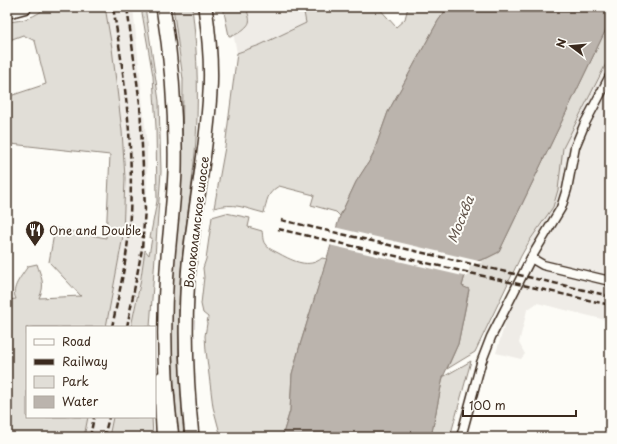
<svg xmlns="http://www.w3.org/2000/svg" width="617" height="444" viewBox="0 0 617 444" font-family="'Playpen Sans',sans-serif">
  <rect width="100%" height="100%" fill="#fdfcf7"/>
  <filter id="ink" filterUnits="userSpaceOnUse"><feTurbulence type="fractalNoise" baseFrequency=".025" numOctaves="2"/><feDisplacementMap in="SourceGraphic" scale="8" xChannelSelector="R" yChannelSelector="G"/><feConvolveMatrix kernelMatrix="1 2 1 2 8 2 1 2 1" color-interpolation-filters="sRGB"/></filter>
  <g filter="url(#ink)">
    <g fill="#efece7">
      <path d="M105 7H133L143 105 147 147V187L143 240 144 257 131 327H106L123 236 125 178 122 131 112 48Z"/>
      <path d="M228 7H303L306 23 260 45 237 53Z"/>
      <path d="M610 32V321L537 303 527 310 519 343 525 354 521 359 496 353 560 144Z"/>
      <path d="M88 417H113L109 437H84Z"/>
    </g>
    <g fill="#e1ded7" stroke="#8e847a">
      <path d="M47 7H105L112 48 122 131 125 178 123 236 106 327H27V417H88L84 437H7V300L16 299C10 288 22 276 28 266L37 264C41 277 46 285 39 298L81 296 49 262 55 228 106 238 110 155 11 144 7 139V97L46 84 35 41 23 35 7 41V22C23 21 35 17 47 7Z"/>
      <path d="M141 7H145L159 101 161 172 150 327H131L140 284 145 250 149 255 152 238H150L157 201 156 127 153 76Z"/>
      <path d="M173 7H192C198 55 199 104 195 153 192 192 184 231 181 270 176 326 179 382 184 437H178L174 383 171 325 173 279 182 169 183 79Z"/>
      <path d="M223 7H246C250 21 253 22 240 32 237 34 234 36 229 36Z"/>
      <path d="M303 7H378L396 27 405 19 408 7H448L438 21 388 112 372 157 356 182 340 216 336 212 311 205 314 195 279 186C267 193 267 200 264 213 244 208 234 202 214 208L225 147 237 53 260 45 306 23Z"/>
      <path d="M610 21V56L563 148 558 190 553 207 530 240 521 256 475 352 447 369 458 344 469 290 462 286 468 264 487 258 499 252Z"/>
      <path d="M226 213 250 218 248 227 262 231C263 235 262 240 265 244 268 249 275 251 280 254 293 261 309 269 322 258L327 259 300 345 292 374 290 411 282 437H221L213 407 206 351 205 336 208 317 203 313 201 304 204 277 203 268 206 259 212 217Z"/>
      <path d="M471 361 450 437H431L443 377Z"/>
      <path d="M113 417H152L153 437H109Z"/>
    </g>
    <path fill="#bbb4ad" stroke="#887d74" d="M448 7H610V21L499 252 487 258 468 264 462 286 469 289 458 344 443 377 431 437H282L290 411 292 374 300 345 340 216 356 182 372 157 388 112 438 21Z"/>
    <path fill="#fdfcf7" d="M334 227 483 262 470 266 467 277 329 245Z"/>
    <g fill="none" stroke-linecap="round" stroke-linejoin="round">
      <g stroke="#3b2a1e" stroke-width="11">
        <g id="street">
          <path d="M531 258 543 265 610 281"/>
          <path d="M461 437 481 363 491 337 531 258 561 208 567 189 575 147 585 123 610 76"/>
        </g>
      </g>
      <g stroke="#3b2a1e" stroke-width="15">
        <g id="secondary">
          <path d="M7 12 25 7"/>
          <path d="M161 378V398L163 437"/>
        </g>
      </g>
      <g stroke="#3b2a1e" stroke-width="16">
        <g id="primary">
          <path d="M163 7C172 61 176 115 175 170 174 204 169 237 167 270 163 326 164 382 172 437"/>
          <path d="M192 437C186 380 184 321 189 264 195 206 207 150 210 92 212 64 209 35 205 7"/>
        </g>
      </g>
      <use href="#street" stroke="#fdfcf7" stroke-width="8"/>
      <use href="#secondary" stroke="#fdfcf7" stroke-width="12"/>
      <use href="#primary" stroke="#fdfcf7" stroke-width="13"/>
      <g stroke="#3b2a1e" stroke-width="2.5" stroke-dasharray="6 3" stroke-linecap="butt">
        <path d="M281 220 610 296"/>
        <path d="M278 229 610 305"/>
        <path d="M112 327C118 298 125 269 128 240 136 161 126 85 113 7"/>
        <path d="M127 327 142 249 145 209 140 104 127 7"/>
        <path d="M90 437 94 417"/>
        <path d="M104 437 109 417"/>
      </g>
    </g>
  </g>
  <defs>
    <g id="restaurant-pin" transform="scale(1)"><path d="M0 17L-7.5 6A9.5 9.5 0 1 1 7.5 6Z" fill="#3b2a1e" stroke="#fdfcf7"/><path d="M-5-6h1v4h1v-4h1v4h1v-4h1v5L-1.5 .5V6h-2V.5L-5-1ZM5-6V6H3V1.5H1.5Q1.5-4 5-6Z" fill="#fff"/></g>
  </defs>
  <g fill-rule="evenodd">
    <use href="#restaurant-pin" x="35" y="230"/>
  </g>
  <g text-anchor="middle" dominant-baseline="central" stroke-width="4" stroke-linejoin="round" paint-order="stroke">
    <g font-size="12" fill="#3b2a1e" stroke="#fdfcf7">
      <text transform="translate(196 222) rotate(-83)">Волоколамское шоссе</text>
    </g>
    <g font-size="12" fill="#3b2a1e" stroke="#fdfcf7" text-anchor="start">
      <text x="49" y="230">One and Double</text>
    </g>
    <g font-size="13" font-style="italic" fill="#615349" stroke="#fdfcf7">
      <text transform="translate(460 219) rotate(-68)">Москва</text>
    </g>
  </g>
  <rect width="617" height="444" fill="none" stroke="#fdfcf7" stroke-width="24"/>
  <rect x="12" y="12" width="593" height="420" fill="none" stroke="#3b2a1e" stroke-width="1.5" filter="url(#ink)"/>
  <rect x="26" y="326" width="130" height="92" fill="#fdfcf7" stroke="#afa8a0"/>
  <rect x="34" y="339" width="20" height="6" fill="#fdfcf7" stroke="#afa8a0"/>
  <text x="62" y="346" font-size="12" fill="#3b2a1e">Road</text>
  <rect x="34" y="359" width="20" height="6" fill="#3b2a1e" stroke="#afa8a0"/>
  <text x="62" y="366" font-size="12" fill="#3b2a1e">Railway</text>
  <rect x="34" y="376" width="20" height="12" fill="#e1ded7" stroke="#afa8a0"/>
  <text x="62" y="386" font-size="12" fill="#3b2a1e">Park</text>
  <rect x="34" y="396" width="20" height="12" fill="#bbb4ad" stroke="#afa8a0"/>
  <text x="62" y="406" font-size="12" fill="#3b2a1e">Water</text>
  <g transform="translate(571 46) rotate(286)" stroke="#fdfcf7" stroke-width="3" paint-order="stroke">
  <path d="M0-3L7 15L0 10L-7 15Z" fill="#3b2a1e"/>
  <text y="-6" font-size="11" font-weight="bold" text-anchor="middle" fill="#3b2a1e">N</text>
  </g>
  <path d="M463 410v6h113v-6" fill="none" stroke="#3b2a1e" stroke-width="2"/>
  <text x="469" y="410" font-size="12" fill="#3b2a1e" stroke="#fdfcf7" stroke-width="3" paint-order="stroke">100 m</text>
</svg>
